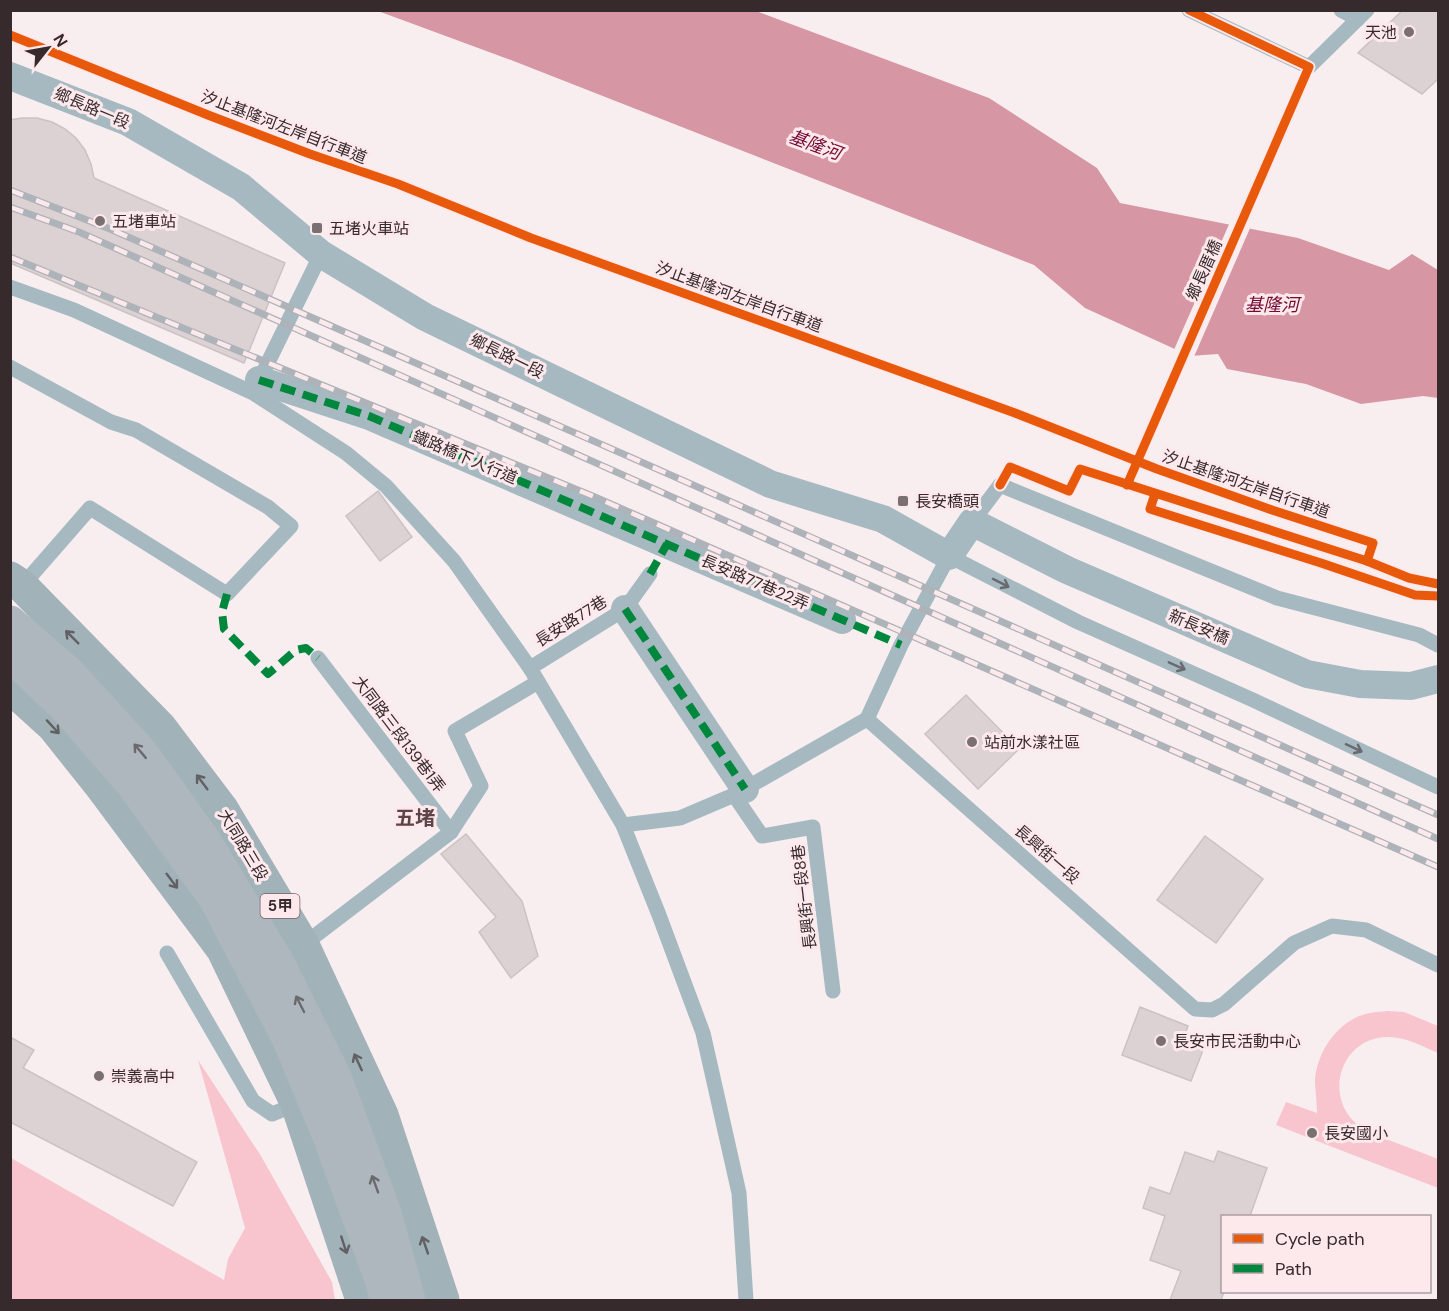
<svg xmlns="http://www.w3.org/2000/svg" width="1449" height="1311" viewBox="0 0 1449 1311" font-family="'DM Sans','Noto Sans TC',sans-serif">
  <rect width="100%" height="100%" fill="#f8eef0"/>
  <g fill="#f8c4ce">
    <path d="M1387 1011 1404 1012 1438 1026V1053C1422 1046 1404 1036 1386 1037 1340 1039 1323 1097 1358 1125 1367 1133 1380 1137 1391 1141 1407 1147 1423 1153 1438 1159V1188L1276 1125 1286 1102 1317 1113C1317 1102 1315 1091 1315 1080 1317 1055 1332 1030 1355 1018 1365 1013 1376 1012 1387 1011Z"/>
    <path d="M198 1060 261 1156 332 1282 335 1300H11V1158L224 1280 228 1259 245 1228Z"/>
  </g>
  <path fill="#d696a4" d="M378 11H756L989 98 1097 168 1120 203 1298 238 1389 270 1412 254 1438 270V398L1423 396 1361 404 1306 384 1227 369 1218 354 1190 356 1085 308 1034 265 511 60Z"/>
  <path fill="#f8eef0" d="M1230 222 1251 226 1193 359H1189L1173 352Z"/>
  <g fill="#dcd1d3" stroke="#ccc2c3" stroke-width="1.5">
    <path d="M1403 10H1438V79L1422 94 1358 53Z"/>
    <path d="M22 118H37L52 122 65 129 76 138 85 150 91 164 94 178 285 263 244 363 10 263V120Z"/>
    <path d="M378 491 412 537 380 561 346 516Z"/>
    <path d="M966 695 1019 749 978 789 925 734Z"/>
    <path d="M466 834 522 901 538 956 511 978 479 932 496 917 441 854Z"/>
    <path d="M1205 836 1263 879 1216 943 1157 900Z"/>
    <path d="M1140 1007 1188 1026 1184 1037 1205 1045 1191 1081 1122 1055Z"/>
    <path d="M10 1037 34 1050 23 1068 197 1162 173 1206 10 1122Z"/>
    <path d="M1218 1151 1267 1168 1250 1216H1222V1292H1224L1221 1300H1170L1181 1271 1150 1260 1165 1216 1143 1208 1150 1187 1170 1194 1185 1152 1214 1162Z"/>
  </g>
  <g fill="none" stroke-linecap="round" stroke-linejoin="round">
    <g stroke="#a6b9c0" stroke-width="15">
      <path d="M1189 10 1309 67 1367 10"/>
      <path d="M1341 10 1358 19"/>
      <path d="M10 287 74 310 253 393 346 453 386 486 454 561 530 668 623 825 659 915 703 1033 739 1193 746 1300"/>
      <path d="M10 367 111 422 136 430 268 507 291 526 227 594 90 508 22 586"/>
      <path d="M257 385 321 254"/>
      <path d="M972 522 1000 485 1277 598 1419 635 1438 645"/>
      <path d="M318 658 451 832"/>
      <path d="M530 668 625 609 650 574"/>
      <path d="M867 719 901 645 949 556 1078 622 1253 700 1438 787"/>
      <path d="M867 719 1195 1009 1212 1010 1224 1004 1294 943 1332 926 1366 930 1438 965"/>
      <path d="M734 795 762 836 813 827 833 991"/>
      <path d="M623 825 680 818 734 795 867 719"/>
      <path d="M303 945 451 832 481 786 455 731 538 682"/>
      <path d="M167 953 253 1101 272 1114 297 1104"/>
    </g>
    <g stroke="#a6b9c0" stroke-width="28">
      <path d="M10 76 128 122 241 187 321 254 425 317 770 484 883 519 949 556 972 522 1067 570 1307 674 1360 684 1411 686 1438 679"/>
      <path d="M259 380 369 416 842 620"/>
      <path d="M625 609 745 789"/>
    </g>
    <g stroke="#a2b2b9" stroke-width="33">
      <path d="M10 578 22 586 160 727 222 809 303 945 382 1115 443 1300"/>
      <path d="M10 687 53 726 100 785 223 950 297 1104 362 1300"/>
    </g>
    <g stroke="#adb7bd" stroke-width="33">
      <path d="M10 622 69 673 142 753 205 841 278 963 335 1077 386 1216 409 1300"/>
      <path d="M10 655 66 708 133 785 216 900 289 1040 330 1139 382 1282 386 1300"/>
    </g>
    <g stroke="#adb3b8" stroke-width="7">
      <g id="rail">
        <path d="M10 190 110 229 630 457 1438 815"/>
        <path d="M10 207 79 232 1438 839"/>
        <path d="M10 257 595 497 1438 867"/>
      </g>
    </g>
    <use href="#rail" stroke="#fde9ec" stroke-width="4.5" stroke-dasharray="14" stroke-linecap="butt"/>
    <g stroke="#00873e" stroke-width="8" stroke-dasharray="15 8" stroke-linecap="butt">
      <path d="M259 380 369 416 901 645"/>
      <path d="M650 574 667 544"/>
      <path d="M227 594 222 612 224 629 268 674 296 650 306 648 318 658"/>
      <path d="M625 609 745 789"/>
    </g>
    <g stroke="#fde9ec" stroke-width="13">
      <g id="cycleway">
        <path d="M10 35 208 115 310 154 398 184 531 238 1015 413 1157 469 1272 510 1373 543 1367 561 1409 578 1438 584"/>
        <path d="M1000 485 1010 467 1069 491 1080 469 1367 561"/>
        <path d="M1127 485 1309 67 1189 10"/>
        <path d="M1155 494 1150 509 1321 563 1415 595 1438 596"/>
      </g>
    </g>
    <use href="#cycleway" stroke="#e8590c" stroke-width="9"/>
  </g>
  <defs><path id="oneway-shaft" d="M-6 0H5M1.5-3L5.5 0L1.5 3" fill="none" stroke-width="1.6" stroke-linecap="round" stroke-linejoin="round" transform="scale(1.5)"/></defs>
  <g stroke="#686a6f">
    <use href="#oneway-shaft" transform="translate(1001 583) rotate(27)"/>
    <use href="#oneway-shaft" transform="translate(1177 666) rotate(24)"/>
    <use href="#oneway-shaft" transform="translate(1354 748) rotate(25)"/>
  </g>
  <g stroke="#616064">
    <use href="#oneway-shaft" transform="translate(72 637) rotate(-135)"/>
    <use href="#oneway-shaft" transform="translate(53 727) rotate(47)"/>
    <use href="#oneway-shaft" transform="translate(202 782) rotate(-127)"/>
    <use href="#oneway-shaft" transform="translate(172 881) rotate(53)"/>
    <use href="#oneway-shaft" transform="translate(358 1062) rotate(-115)"/>
    <use href="#oneway-shaft" transform="translate(344 1245) rotate(72)"/>
    <use href="#oneway-shaft" transform="translate(425 1245) rotate(-109)"/>
  </g>
  <g stroke="#6c696d">
    <use href="#oneway-shaft" transform="translate(140 751) rotate(-130)"/>
    <use href="#oneway-shaft" transform="translate(300 1004) rotate(-117)"/>
    <use href="#oneway-shaft" transform="translate(375 1184) rotate(-110)"/>
  </g>
  <g fill="#7a6f71" stroke="#fde9ec" stroke-width="2">
    <circle cx="1409" cy="32" r="6"/>
    <circle cx="100" cy="221" r="6"/>
    <rect x="311" y="222" width="12" height="12" rx="3"/>
    <rect x="897" y="495" width="12" height="12" rx="3"/>
    <circle cx="972" cy="742" r="6"/>
    <circle cx="1161" cy="1041" r="6"/>
    <circle cx="99" cy="1076" r="6"/>
    <circle cx="1312" cy="1133" r="6"/>
  </g>
  <g text-anchor="middle" dominant-baseline="central" stroke-width="6" stroke-linejoin="round" paint-order="stroke">
    <rect fill="#fde9ec" stroke="#726366" stroke-width="1.5" x="260.5" y="894" width="39" height="24" rx="4.5"/>
    <g font-size="15" font-weight="bold" fill="#362a2c">
      <text x="280" y="906">5甲</text>
    </g>
    <g font-size="16" fill="#362a2c" stroke="#fde9ec" text-anchor="start">
      <text x="1397" y="32" text-anchor="end">天池</text>
      <text x="112" y="221">五堵車站</text>
      <text x="329" y="228">五堵火車站</text>
      <text x="915" y="501">長安橋頭</text>
      <text x="984" y="742">站前水漾社區</text>
      <text x="1173" y="1041">長安市民活動中心</text>
      <text x="111" y="1076">崇義高中</text>
      <text x="1324" y="1133">長安國小</text>
    </g>
    <g font-size="16" fill="#362a2c" stroke="#fde9ec">
      <text transform="translate(92 108) rotate(23)">鄉長路一段</text>
      <text transform="translate(284 127) rotate(21)">汐止基隆河左岸自行車道</text>
      <text transform="translate(1204 270) rotate(-66)">鄉長厝橋</text>
      <text transform="translate(739 297) rotate(20)">汐止基隆河左岸自行車道</text>
      <text transform="translate(507 356) rotate(26)">鄉長路一段</text>
      <text transform="translate(465 457) rotate(23)">鐵路橋下人行道</text>
      <text transform="translate(1246 484) rotate(19)">汐止基隆河左岸自行車道</text>
      <text transform="translate(755 582) rotate(23)">長安路77巷22弄</text>
      <text transform="translate(571 621) rotate(-32)">長安路77巷</text>
      <text transform="translate(1199 627) rotate(23)">新長安橋</text>
      <text transform="translate(399 734) rotate(53)">大同路三段139巷1弄</text>
      <text transform="translate(243 845) rotate(59)">大同路三段</text>
      <text transform="translate(1047 854) rotate(41)">長興街一段</text>
      <text transform="translate(804 897) rotate(-97)">長興街一段8巷</text>
    </g>
    <g font-size="18" font-style="italic" fill="#750832" stroke="#fde9ec">
      <text transform="translate(815 145) rotate(20)">基隆河</text>
      <text x="1272" y="305">基隆河</text>
    </g>
    <g font-size="20" font-weight="bold" fill="#5e4448" stroke="#fde9ec">
      <text x="415" y="818">五堵</text>
    </g>
  </g>
  <rect width="1449" height="1311" fill="none" stroke="#362a2c" stroke-width="24"/>
  <rect x="1221" y="1215" width="210" height="78" fill="#fde9ec" stroke="#ad9d9f" stroke-width="1.5"/>
  <rect x="1233" y="1234" width="30" height="9" fill="#e8590c" stroke="#ad9d9f" stroke-width="1.5"/>
  <text x="1275" y="1245" font-size="18" fill="#362a2c">Cycle path</text>
  <rect x="1233" y="1264" width="30" height="9" fill="#00873e" stroke="#ad9d9f" stroke-width="1.5"/>
  <text x="1275" y="1275" font-size="18" fill="#362a2c">Path</text>
  <g transform="translate(48 48) rotate(59)" stroke="#fde9ec" stroke-width="4.5" paint-order="stroke">
  <path d="M0-4.5L10 22L0 15L-10 22Z" fill="#362a2c"/>
  <text y="-9" font-size="16" font-weight="bold" text-anchor="middle" fill="#362a2c">N</text>
  </g>
</svg>
